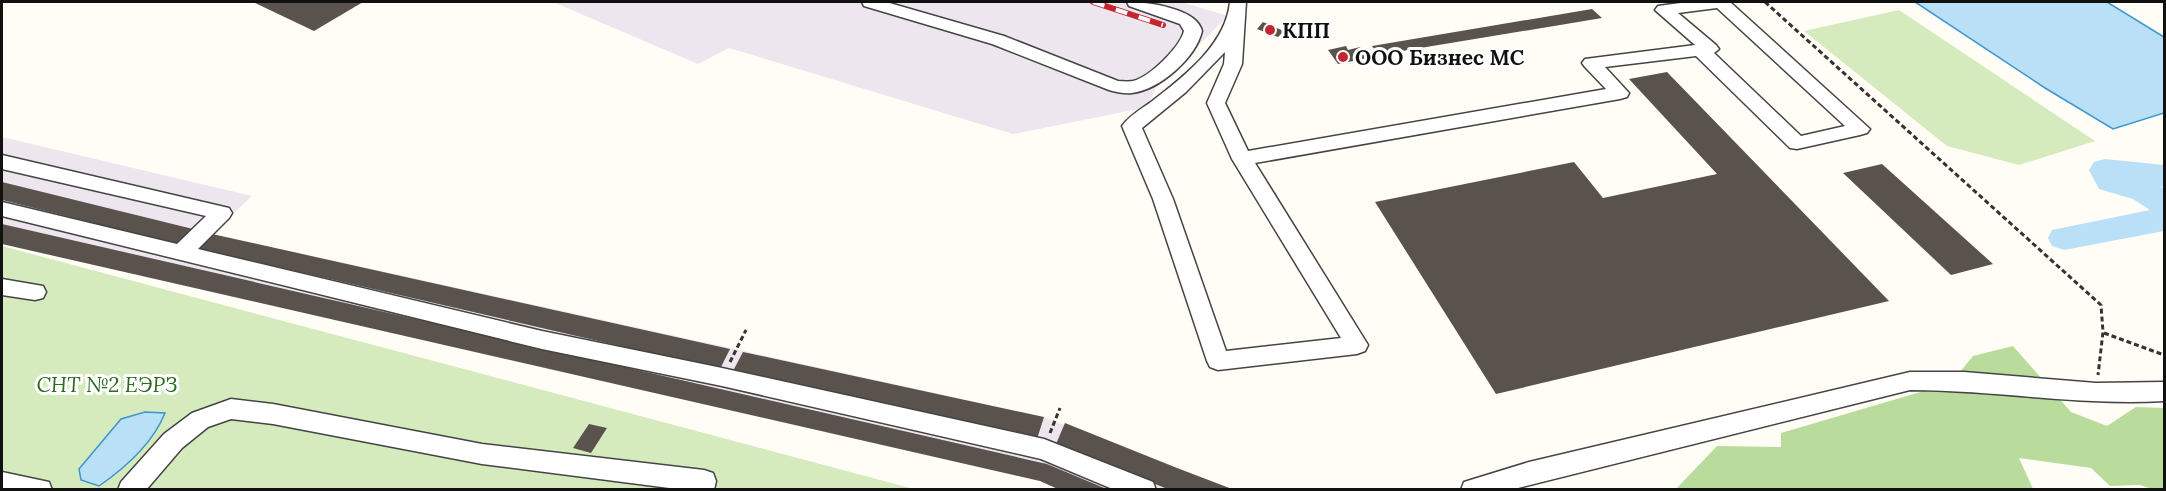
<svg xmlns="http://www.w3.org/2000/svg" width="2166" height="491" viewBox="0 0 2166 491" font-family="Lora,serif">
  <rect width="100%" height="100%" fill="#fffdf5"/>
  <g fill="#eee6ef">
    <path d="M553 2H1181L1228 16 1155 89 1148 107 1013 134 729 48 698 64Z"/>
    <path d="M2 137 252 196 212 234 1044 417 1232 489H1060L1040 481 2 244Z"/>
  </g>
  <g fill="#d5ebbd">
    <path d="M1899 10 2095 141 2019 165 1947 146 1804 31Z"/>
    <path d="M2 246 914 489H2Z"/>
  </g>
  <path fill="#b9dc9c" d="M2013 346 2071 412 2107 426 2136 407 2164 408V489H2152L2140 485 2110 486 2091 468 2019 458 2033 489 1675 490 1717 446 1781 447V433L1951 383 1973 356Z"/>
  <g fill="#b9e0f7" stroke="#3f96cf" stroke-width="1.5">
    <path d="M1915 2H2107L2164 37V113L2113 129 2045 88Z"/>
    <path d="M145 412 165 413C153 443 125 468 99 486L81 480 79 469 121 419Z"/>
  </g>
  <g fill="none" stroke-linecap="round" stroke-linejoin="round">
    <path fill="#b9e0f7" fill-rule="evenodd" d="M2105 159 2164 165V187L2160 186 2164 189V231L2064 250 2052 246 2048 238 2052 230 2150 210 2133 199 2099 189 2089 170 2094 162Z"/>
  </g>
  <g fill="#5a524d">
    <path d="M253 2H363L314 31Z"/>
    <path d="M1592 9 1602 18 1378 55 1372 46Z"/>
    <path d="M1263 22 1274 27 1284 31 1278 37 1257 29Z"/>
    <path d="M1346 46 1348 50 1360 47 1368 58 1338 64 1328 50Z"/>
    <path d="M1667 72 1889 301 1496 394 1375 202 1574 162 1603 198 1717 174 1629 79Z"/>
    <path d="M1882 164 1993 264 1951 275 1843 173Z"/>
    <path d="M2 182 197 230 181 245 2 200Z"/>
    <path d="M2 224 1047 464 1109 490H1060L1040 481 2 244Z"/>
    <path d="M212 234 730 349 720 369 195 248Z"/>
    <path d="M743 352 1044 417 1037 439 733 371Z"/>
    <path d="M1065 423 1177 468 1232 489 1170 490 1056 444Z"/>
    <path d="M589 424 607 428 591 453 573 448Z"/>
  </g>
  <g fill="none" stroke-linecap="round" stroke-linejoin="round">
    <g stroke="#444" stroke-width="3">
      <g id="minor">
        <path d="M862 2H886L1004 36 1118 81C1123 81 1128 82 1133 81 1150 77 1180 47 1184 31L1180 24 1129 6 1127 2C1147 2 1197 8 1202 31 1196 58 1159 90 1132 93 1125 94 1116 92 1109 90L992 44 864 6Z"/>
        <path d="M1230 2H1246L1242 64 1225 103 1248 151 1606 89 1585 67 1582 63 1585 59 1695 45 1655 10 1658 6 1688 2H1730L1870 129 1867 133 1860 135 1797 149 1790 148 1696 56 1605 67 1629 93 1627 97 1620 99 1255 163 1368 345 1365 351 1357 354 1218 370 1210 367 1207 361 1153 199 1122 126C1129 116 1141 109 1151 102 1183 77 1226 45 1230 2ZM1717 8 1845 126 1801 136 1714 53 1719 49 1716 45 1678 13ZM1225 52 1224 64 1207 103 1232 159 1341 338 1226 351 1173 199 1142 128 1186 92Z"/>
        <path d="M2 155 229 208 232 213 229 218 198 249 542 331 722 368 1044 439 1153 482 1156 490H1115L1041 459 722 386 542 349 2 216V202L177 244 206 216 2 169Z"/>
        <path d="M2 279 43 286 46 292 43 298 35 300 2 295Z"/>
        <path d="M1910 372H1964L2096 383 2164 382V401C2079 406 1995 390 1910 390L1510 490H1461L1464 482 1529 462Z"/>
        <path d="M231 399 273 404 482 444 704 470 713 473 716 481 714 490H685L482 464 273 424 231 419 208 427 182 448 146 490H118L121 482 164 434 192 413Z"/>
        <path d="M2 472 49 482 52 490H2Z"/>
      </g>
    </g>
    <g stroke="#333" stroke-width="3" stroke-dasharray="5 3" stroke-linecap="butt">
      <path d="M1765 2 2101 305 2103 332 2098 375"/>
      <path d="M2104 333 2164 355"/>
      <path d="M730 362 746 330"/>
      <path d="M1050 433 1060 408"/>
    </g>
    <use href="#minor" fill="#fff" fill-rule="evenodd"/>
    <g stroke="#c4262e" stroke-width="6">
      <path id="rail" d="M1093 2 1163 25"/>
    </g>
    <use href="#rail" stroke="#fff" stroke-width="4" stroke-dasharray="12" stroke-linecap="butt"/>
  </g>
  <g fill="#c4262e" stroke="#fff" stroke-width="2">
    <circle cx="1270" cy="30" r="6"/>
    <circle cx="1343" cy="57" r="6"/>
  </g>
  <g text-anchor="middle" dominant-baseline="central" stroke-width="6" stroke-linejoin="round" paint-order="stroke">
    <g font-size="21" font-weight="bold" fill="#111" stroke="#fff" text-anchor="start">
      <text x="1282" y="30">КПП</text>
      <text x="1355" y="57">ООО Бизнес МС</text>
    </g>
    <g font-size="21" font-style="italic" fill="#2f6b1f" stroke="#fff">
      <text x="107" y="384">СНТ №2 ЕЭРЗ</text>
    </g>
  </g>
  <rect width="2166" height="491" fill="none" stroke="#111111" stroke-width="6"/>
</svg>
